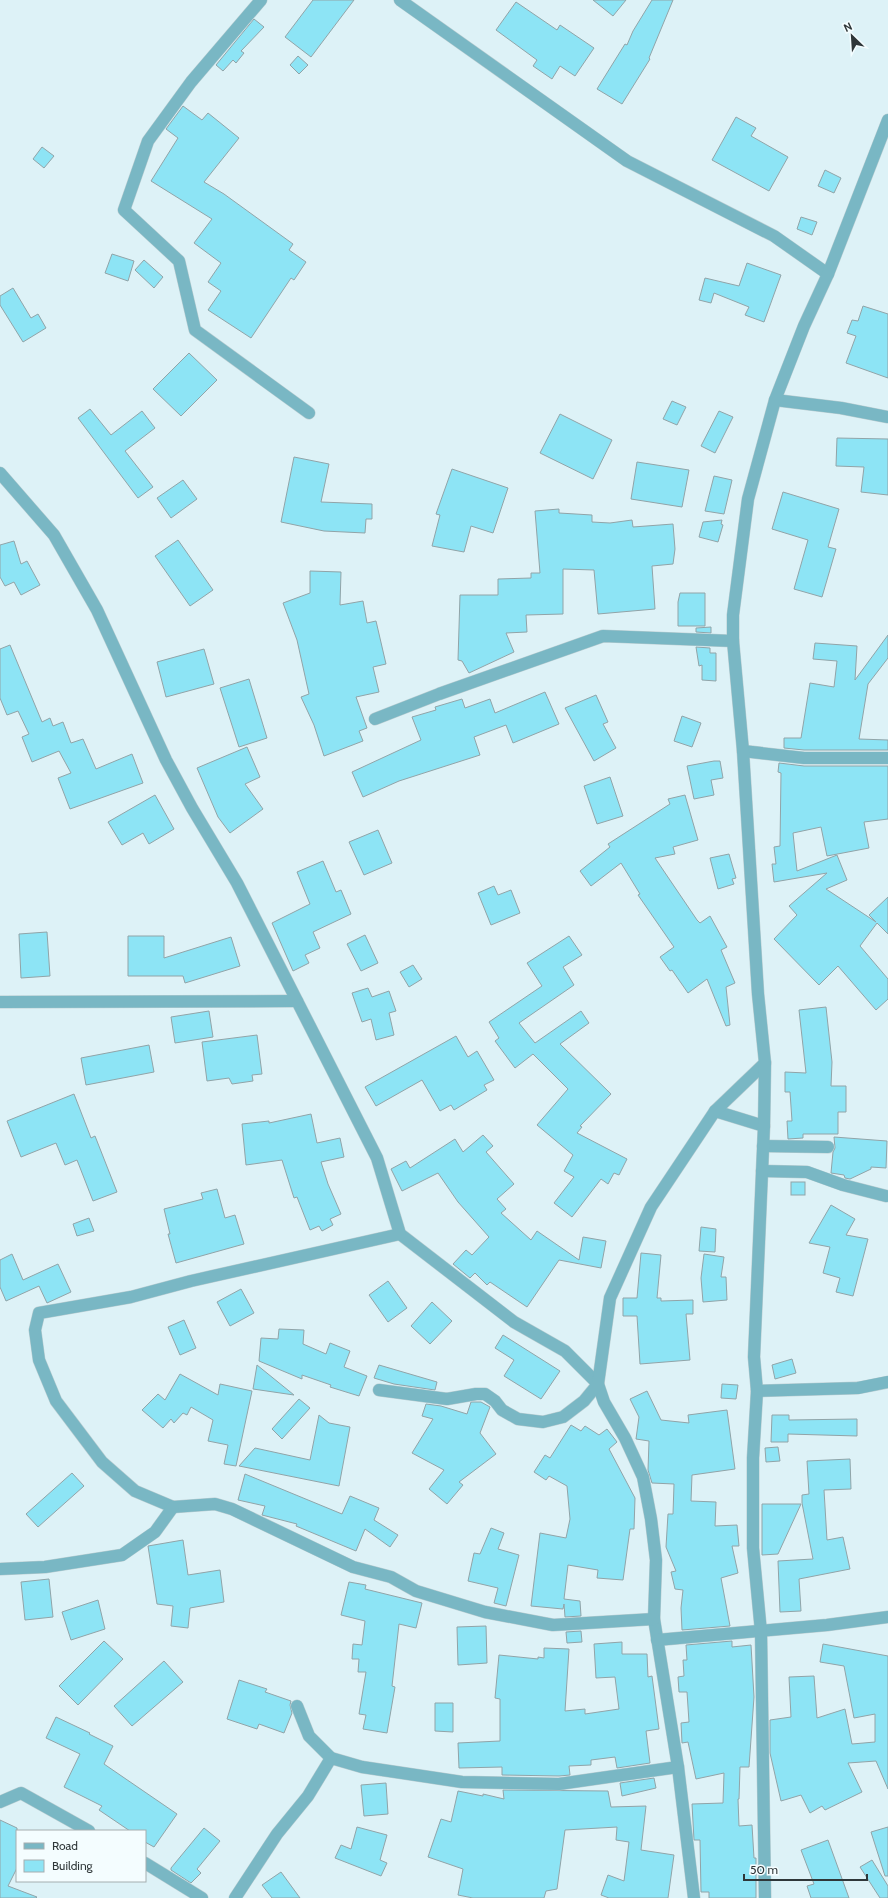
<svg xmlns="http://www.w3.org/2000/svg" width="888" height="1898" viewBox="0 0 888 1898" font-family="Cabin,sans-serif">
  <rect width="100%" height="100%" fill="#ddf2f7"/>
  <g fill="#8de4f5" stroke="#91a4a8">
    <path d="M313 0H354L311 57 285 37Z"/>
    <path d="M593 0H626L613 16Z"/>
    <path d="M652 0H673L649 58 650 59 622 104 597 89 625 44 627 45 633 31Z"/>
    <path d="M516 2 557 30 560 25 594 48 575 76 560 66 552 79 533 66 537 60 496 30Z"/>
    <path d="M254 19 264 27 241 51 244 53 236 63 233 60 223 71 216 65Z"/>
    <path d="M298 56 308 65 299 74 290 65Z"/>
    <path d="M183 106 202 120 208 113 239 138 204 182 224 194 293 244 289 250 306 262 294 280 291 278 251 338 208 310 221 291 208 282 221 263 194 243 212 219 151 181 178 138 166 129Z"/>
    <path d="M736 117 756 128 751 136 788 157 769 191 712 160Z"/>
    <path d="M42 147 54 156 44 168 33 159Z"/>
    <path d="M825 170 841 178 834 193 818 186Z"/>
    <path d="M801 217 817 222 812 235 797 229Z"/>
    <path d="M112 254 134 261 128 281 105 273Z"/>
    <path d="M144 260 163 277 154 288 135 270Z"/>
    <path d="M747 263 781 275 764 322 745 315 749 307 714 293 711 303 699 300 705 278 739 286Z"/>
    <path d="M13 288 31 318 38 314 46 328 23 342 0 305V296Z"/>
    <path d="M863 306 888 314V378L846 363 856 336 847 333 852 320 858 321Z"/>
    <path d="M189 353 217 380 181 416 153 389Z"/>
    <path d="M672 401 686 407 677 425 663 419Z"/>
    <path d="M90 409 111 435 142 411 155 428 125 451 153 487 138 498 78 418Z"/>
    <path d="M719 411 733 417 715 453 701 446Z"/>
    <path d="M560 414 612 440 593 479 540 453Z"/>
    <path d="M837 438 888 439V495L861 492 864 467 836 466Z"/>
    <path d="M294 457 329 464 321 502 372 504V519H366L365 533 324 531 281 522Z"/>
    <path d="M637 462 689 470 682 507 631 499Z"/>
    <path d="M452 469 508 488 493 533 471 526 464 552 432 546 440 515 436 514Z"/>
    <path d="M714 476 732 480 724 514 705 511Z"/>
    <path d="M183 480 197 499 171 518 157 498Z"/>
    <path d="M783 492 839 509 828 547 836 549 822 597 794 589 808 540 772 529Z"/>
    <path d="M559 509V513L592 515V522L610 523 632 520 633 527 673 524 675 549 673 564 652 566 655 609 598 614 594 570 563 569V614L526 615 527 632 506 633 514 652 469 673 462 661 458 660 460 595H498V579L531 578V573H540L535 511Z"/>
    <path d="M722 520 721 524 723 525 718 542 699 537 703 522Z"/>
    <path d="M178 540 213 590 190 606 155 556Z"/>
    <path d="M14 541 21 564 27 561 40 585 21 595 14 582 5 586 0 577V545Z"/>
    <path d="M310 571 341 572 340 605 363 601 367 623 376 621 386 664 373 667 379 692 356 697 367 728 359 731 363 741 324 756 314 725 301 697 309 694 297 640 283 603 310 593Z"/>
    <path d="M680 593H705V626H678V602Z"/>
    <path d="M711 627V633L696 632V628Z"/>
    <path d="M888 635V658L868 684 859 739 888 740V750H804L784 748V738H801L810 683 834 687 837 661 813 659 815 643 857 646 855 680Z"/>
    <path d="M10 645 42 722 50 718 53 726 63 722 71 743 83 739 96 769 132 754 143 783 70 809 58 778 71 773 59 751 32 762 22 737 29 734 18 711 7 715 0 698V649Z"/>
    <path d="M696 647 710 648V653H716V681L702 680V665L699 666Z"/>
    <path d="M204 649 214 684 166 697 157 662Z"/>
    <path d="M249 679 267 738 239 747 220 688Z"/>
    <path d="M545 692 559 724 513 743 506 725 474 737 480 755 399 781 363 797 352 772 421 740 412 717 436 710 435 707 462 699 465 708 490 699 495 713Z"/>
    <path d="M596 695 608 722 603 724 616 748 594 761 565 708Z"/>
    <path d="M682 716 701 723 692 747 674 741Z"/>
    <path d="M247 747 260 777 245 784 263 809 230 833 218 817 197 768Z"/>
    <path d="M714 761H720L723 778 711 780 714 795 694 799 687 766Z"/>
    <path d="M779 763 804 766H888V819L864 822 869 848 827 856 821 827 793 833 797 871 837 855 847 880 826 889 876 922 869 915 888 897V934L877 923 860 946 888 979V999L876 1010 838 966 819 985 774 939 797 915 789 906 827 873 774 882 772 864H776L774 847 780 846 781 773 778 772Z"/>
    <path d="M610 777 623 816 597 824 584 786Z"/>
    <path d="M155 795 174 829 149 844 143 833 122 845 108 822Z"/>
    <path d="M685 795 698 840 673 847 675 854 655 858 697 920 700 923 710 916 727 947 721 950 735 983 726 987 730 1025 726 1026 707 979 688 993 672 970 670 971 660 957 674 947 638 895 640 894 621 863 591 886 580 871 610 847 608 844 670 804 668 799Z"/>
    <path d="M378 830 392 863 364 875 349 842Z"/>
    <path d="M729 854 736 878 732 879 734 884 718 889 710 858Z"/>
    <path d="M323 861 336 892 341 890 351 914 313 932 320 948 305 955 309 963 293 971 272 923 310 904 297 872Z"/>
    <path d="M494 886 498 895 511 890 520 913 491 925 478 893Z"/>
    <path d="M47 932 50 976 21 978 19 934Z"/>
    <path d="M365 935 378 963 361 971 347 944Z"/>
    <path d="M128 936H164V958L231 937 240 966 185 983 183 976H128Z"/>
    <path d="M569 936 582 955 563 967 574 985 519 1023 535 1043 581 1011 589 1023 560 1044 611 1094 580 1126 582 1127 577 1133 627 1159 619 1175 614 1173 608 1184 601 1179 572 1217 554 1203 574 1177 564 1171 573 1155 537 1125 568 1089 533 1054 515 1068 495 1041 499 1038 489 1022 542 986 527 963Z"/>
    <path d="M413 965 422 979 409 987 400 972Z"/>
    <path d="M368 988 372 997 389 991 396 1011 389 1013 394 1035 376 1040 371 1019 362 1022 352 993Z"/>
    <path d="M826 1007 832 1062 831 1086H846V1112H838V1134H803V1138L788 1139 787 1121H792L790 1092H785V1072L806 1073 799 1010Z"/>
    <path d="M209 1011 213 1037 175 1043 171 1017Z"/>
    <path d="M257 1035 262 1074 252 1075 253 1081 232 1084 229 1078 207 1081 202 1042Z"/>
    <path d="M456 1036 468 1057 477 1051 494 1080 484 1085 487 1090 454 1110 451 1105 440 1111 422 1080 376 1106 365 1087Z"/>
    <path d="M149 1045 154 1072 86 1085 81 1058Z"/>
    <path d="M74 1094 91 1138 95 1136 117 1192 93 1201 77 1160 65 1165 56 1143 21 1157 7 1121Z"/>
    <path d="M311 1114 317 1143 340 1138 344 1157 321 1162 328 1184 341 1214 330 1219 333 1225 322 1231 319 1226 310 1230 297 1197 294 1198 282 1160 246 1165 242 1124 269 1121V1123Z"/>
    <path d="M483 1135 493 1146 486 1152 514 1184 497 1199 506 1209 501 1213 531 1240 537 1231 579 1260 583 1237 606 1241 601 1268 559 1260 527 1307 490 1282 487 1285 475 1273 470 1278 453 1264 466 1250 472 1255 489 1237 458 1202 438 1173 402 1191 391 1169 406 1161 410 1168 455 1139 463 1152Z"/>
    <path d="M834 1137 887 1141 886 1168 871 1167V1169L850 1179 845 1178 844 1175 831 1173 833 1152 835 1148Z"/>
    <rect x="791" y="1182" width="14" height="13"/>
    <path d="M217 1189 225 1218 235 1215 244 1244 176 1263 168 1234H170L164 1209 203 1199 201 1193Z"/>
    <path d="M831 1205 855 1219 846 1235 868 1239 853 1296 836 1292 840 1278 823 1273 830 1247 809 1243Z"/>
    <path d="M89 1218 94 1231 77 1236 73 1224Z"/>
    <path d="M701 1227 716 1229 715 1252 699 1251Z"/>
    <path d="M641 1253 661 1255 657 1298H661V1301L693 1300V1314H686L690 1360 640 1364 637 1316H623V1298H637Z"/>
    <path d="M12 1254 23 1280 58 1264 71 1292 47 1303 39 1286 6 1301 0 1287V1260Z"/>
    <path d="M704 1254 724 1257 721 1277H726L727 1300 703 1302 701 1278Z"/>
    <path d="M388 1281 407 1308 388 1322 369 1295Z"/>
    <path d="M241 1289 254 1313 230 1326 217 1302Z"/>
    <path d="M432 1302 452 1321 430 1344 411 1326Z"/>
    <path d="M184 1320 196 1348 180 1355 168 1327Z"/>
    <path d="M279 1329 304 1330 303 1344 326 1354 330 1343 350 1351 344 1367 367 1376 359 1396 330 1387 331 1385 302 1375V1379L259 1361 261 1338 278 1339Z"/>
    <path d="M503 1335 560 1371 541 1399 504 1376 514 1360 495 1348Z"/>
    <path d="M792 1359 796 1373 775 1379 772 1365Z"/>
    <path d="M257 1365 294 1395 253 1389Z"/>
    <path d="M379 1365 437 1382 435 1390 394 1384 374 1378Z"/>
    <path d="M180 1374 218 1395 220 1384 252 1391 236 1466 224 1464 228 1445 208 1441 213 1420 191 1407 187 1415 183 1413 174 1423 171 1419 163 1428 142 1410 158 1394 165 1400Z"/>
    <path d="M722 1384 738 1385 736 1399 721 1398Z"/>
    <path d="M647 1391 661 1420 689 1423 688 1415 727 1410 735 1469 692 1475 691 1501 716 1502 715 1526 737 1525 739 1546H732L738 1573 721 1578 730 1626 682 1630 681 1608 683 1590 675 1589 671 1572 676 1571 666 1547 668 1514H673L674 1484 652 1483 648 1470 649 1441 636 1439 639 1417 630 1399Z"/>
    <path d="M299 1399 310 1408 282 1439 272 1429Z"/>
    <path d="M471 1402H481L490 1407 480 1433 496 1454 459 1482 463 1485 447 1504 429 1489 444 1470 412 1453 433 1419 422 1416 426 1404 441 1406 467 1414Z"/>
    <path d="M319 1415 329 1423 350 1427 339 1486 239 1466 255 1448 310 1460Z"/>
    <path d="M772 1415H789V1420L857 1419V1436L788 1434V1442H771Z"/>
    <path d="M571 1425 581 1431 585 1426 599 1435 607 1429 617 1442 609 1449 635 1498 634 1529H630L623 1580 597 1578 598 1570 568 1565 564 1599 580 1601 581 1616 565 1617 564 1604 563 1609 531 1606 540 1533 566 1538 570 1519 567 1486 549 1476 546 1480 534 1472 545 1455 550 1458Z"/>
    <path d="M778 1447 780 1461 766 1462 765 1448Z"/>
    <path d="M850 1459 851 1489 824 1490 827 1540 843 1537 850 1569 799 1579 801 1611 780 1612 778 1561 813 1559 802 1503V1495L809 1494 807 1461Z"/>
    <path d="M72 1473 84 1486 38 1527 26 1514Z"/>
    <path d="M245 1474 342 1514 350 1496 379 1508 374 1520 398 1535 390 1547 365 1529 356 1551 296 1526 297 1524 262 1515 265 1506 238 1500Z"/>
    <path d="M762 1504H801L778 1554 762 1555Z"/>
    <path d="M491 1528 504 1533 498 1549 519 1555 506 1606 494 1603 498 1588 468 1581 474 1553 480 1554Z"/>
    <path d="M183 1540 188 1575 220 1570 224 1602 190 1608 188 1628 171 1626 173 1606 157 1604 148 1546Z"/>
    <path d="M49 1579 53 1617 25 1620 21 1582Z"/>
    <path d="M349 1582 366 1585 365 1589 422 1603 416 1628 399 1624 392 1686 395 1687 387 1733 363 1729 366 1715 359 1714 366 1672H358L359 1659H352L353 1644 362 1645 365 1621 341 1615Z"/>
    <path d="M98 1600 105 1629 71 1640 62 1612Z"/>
    <path d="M486 1626 487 1663 458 1665 457 1627Z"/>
    <path d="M581 1631 582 1642 567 1643 566 1632Z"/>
    <path d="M104 1641 123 1659 78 1705 59 1686Z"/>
    <path d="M732 1641V1647L751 1645 754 1697 749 1767H740L739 1799H738L739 1826 752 1825 754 1858H756V1898H709V1892H701L700 1840H694L692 1804 723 1803 724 1773 696 1779 688 1742 682 1743 681 1723 689 1722 687 1692H679L678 1677 684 1676 683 1660H687L686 1645Z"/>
    <path d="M622 1642V1654H647L648 1677 652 1676 659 1729 646 1731 650 1763 617 1768 615 1757 591 1760V1765L569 1766 570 1775 559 1776 502 1775V1767L459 1768 458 1743 500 1741V1699L495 1698 499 1655 538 1659V1657L544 1658V1648L569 1649 565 1711 585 1709V1714L619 1709 615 1677 596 1678 594 1644Z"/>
    <path d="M823 1644 888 1656V1789L876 1761 848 1763 862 1792 825 1810 822 1806 810 1813 801 1795 781 1801 770 1753V1720L791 1717 789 1677 814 1676 817 1718 845 1709 852 1744 875 1742V1714L854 1718 844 1666 820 1662Z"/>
    <path d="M164 1661 183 1682 132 1726 114 1706Z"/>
    <path d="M239 1680 267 1689 265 1692 291 1701 290 1705 292 1713 284 1733 259 1724 257 1729 227 1719Z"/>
    <path d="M435 1703H453V1732L435 1731Z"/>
    <path d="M56 1717 90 1733 89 1734 113 1746 104 1764 177 1814 154 1847 145 1842V1831H130L99 1810 102 1806 64 1787 80 1754 46 1738Z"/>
    <path d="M654 1778 656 1788 622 1796 620 1783Z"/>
    <path d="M386 1783 388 1814 364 1816 361 1785Z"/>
    <path d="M503 1790 608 1791 611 1807 646 1806 641 1850 674 1855 668 1898H609L601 1895 608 1875 624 1881 629 1842 616 1840 617 1827 565 1830 557 1889 546 1891 544 1898H473L458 1895 463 1869 428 1857 441 1819 451 1822 458 1791 483 1796V1794L504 1799Z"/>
    <path d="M0 1820 17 1828V1868L8 1886 37 1897 36 1898H0Z"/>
    <path d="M357 1827 387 1835 380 1860 387 1863 381 1876 335 1858 341 1845 351 1849Z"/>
    <path d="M888 1827V1876H885L871 1832Z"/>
    <path d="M204 1828 220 1841 197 1869 201 1873 191 1883 171 1870V1868Z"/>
    <path d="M828 1840 849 1898H811L807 1886 814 1884 801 1850Z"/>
    <path d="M872 1860 888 1886V1898H880L860 1867Z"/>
    <path d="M281 1872 300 1898H272L262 1885Z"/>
  </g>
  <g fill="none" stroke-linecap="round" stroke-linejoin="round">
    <g stroke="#bacdd1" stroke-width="13">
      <g id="minor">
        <path d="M261 0 191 82 148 141 124 210 179 261 195 330 309 413"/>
        <path d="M400 0 627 161 774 236 828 274"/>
        <path d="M775 400 841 408 888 417"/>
        <path d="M0 473 54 535 97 610 166 760 192 808 237 883 377 1158 400 1234 514 1322 565 1351 598 1384 604 1402 625 1438 643 1477 651 1519 656 1560 654 1619 678 1767 694 1898"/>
        <path d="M375 719 439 694 603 636 733 641"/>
        <path d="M743 751 804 758H888"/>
        <path d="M0 1002 297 1001"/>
        <path d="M715 1111 764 1126"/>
        <path d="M763 1146 828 1147"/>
        <path d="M762 1171 807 1172 843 1185 886 1196"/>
        <path d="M400 1234 191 1281 131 1297 39 1313 35 1330 39 1360 56 1401 102 1462 135 1491 173 1507 215 1504 232 1509 353 1567 391 1577 416 1591 485 1612 553 1625 654 1619"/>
        <path d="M379 1390 447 1399 476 1394H485L495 1401 502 1410 518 1419 543 1422 563 1417 584 1401 598 1384 610 1298 651 1207 715 1111 765 1063"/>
        <path d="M757 1391 858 1388 888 1382"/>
        <path d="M0 1569 45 1567 122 1555 155 1532 173 1507"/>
        <path d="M657 1640 827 1625 888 1617"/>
        <path d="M297 1706 309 1736 331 1758 362 1767 462 1782 559 1784 678 1767"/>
        <path d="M0 1802 21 1793 89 1831"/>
        <path d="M145 1863 202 1898"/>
        <path d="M235 1898 277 1834 308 1796 331 1758"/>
        <path d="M765 1898 761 1632 753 1548V1458L757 1391 754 1357 764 1126 765 1063 758 994 743 751 733 641V615L748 499 775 400 804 326 828 274 888 120"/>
      </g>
    </g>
    <use href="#minor" stroke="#79b7c4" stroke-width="12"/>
  </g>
  <rect x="16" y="1830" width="130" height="52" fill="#f4fdff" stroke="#a5aeb0"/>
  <rect x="24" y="1843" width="20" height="6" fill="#79b7c4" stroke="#a5aeb0"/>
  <text x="52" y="1850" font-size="12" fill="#2f3739">Road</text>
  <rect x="24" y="1860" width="20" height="12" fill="#8de4f5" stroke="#a5aeb0"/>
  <text x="52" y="1870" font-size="12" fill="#2f3739">Building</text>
  <g transform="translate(852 36) rotate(335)" stroke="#f4fdff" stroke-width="3" paint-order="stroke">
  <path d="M0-3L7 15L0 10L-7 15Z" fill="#2f3739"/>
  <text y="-6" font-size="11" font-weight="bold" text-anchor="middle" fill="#2f3739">N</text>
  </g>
  <path d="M744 1874v6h123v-6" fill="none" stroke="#2f3739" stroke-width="2"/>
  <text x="750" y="1874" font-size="12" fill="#2f3739" stroke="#f4fdff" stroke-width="3" paint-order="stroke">50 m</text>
</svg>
